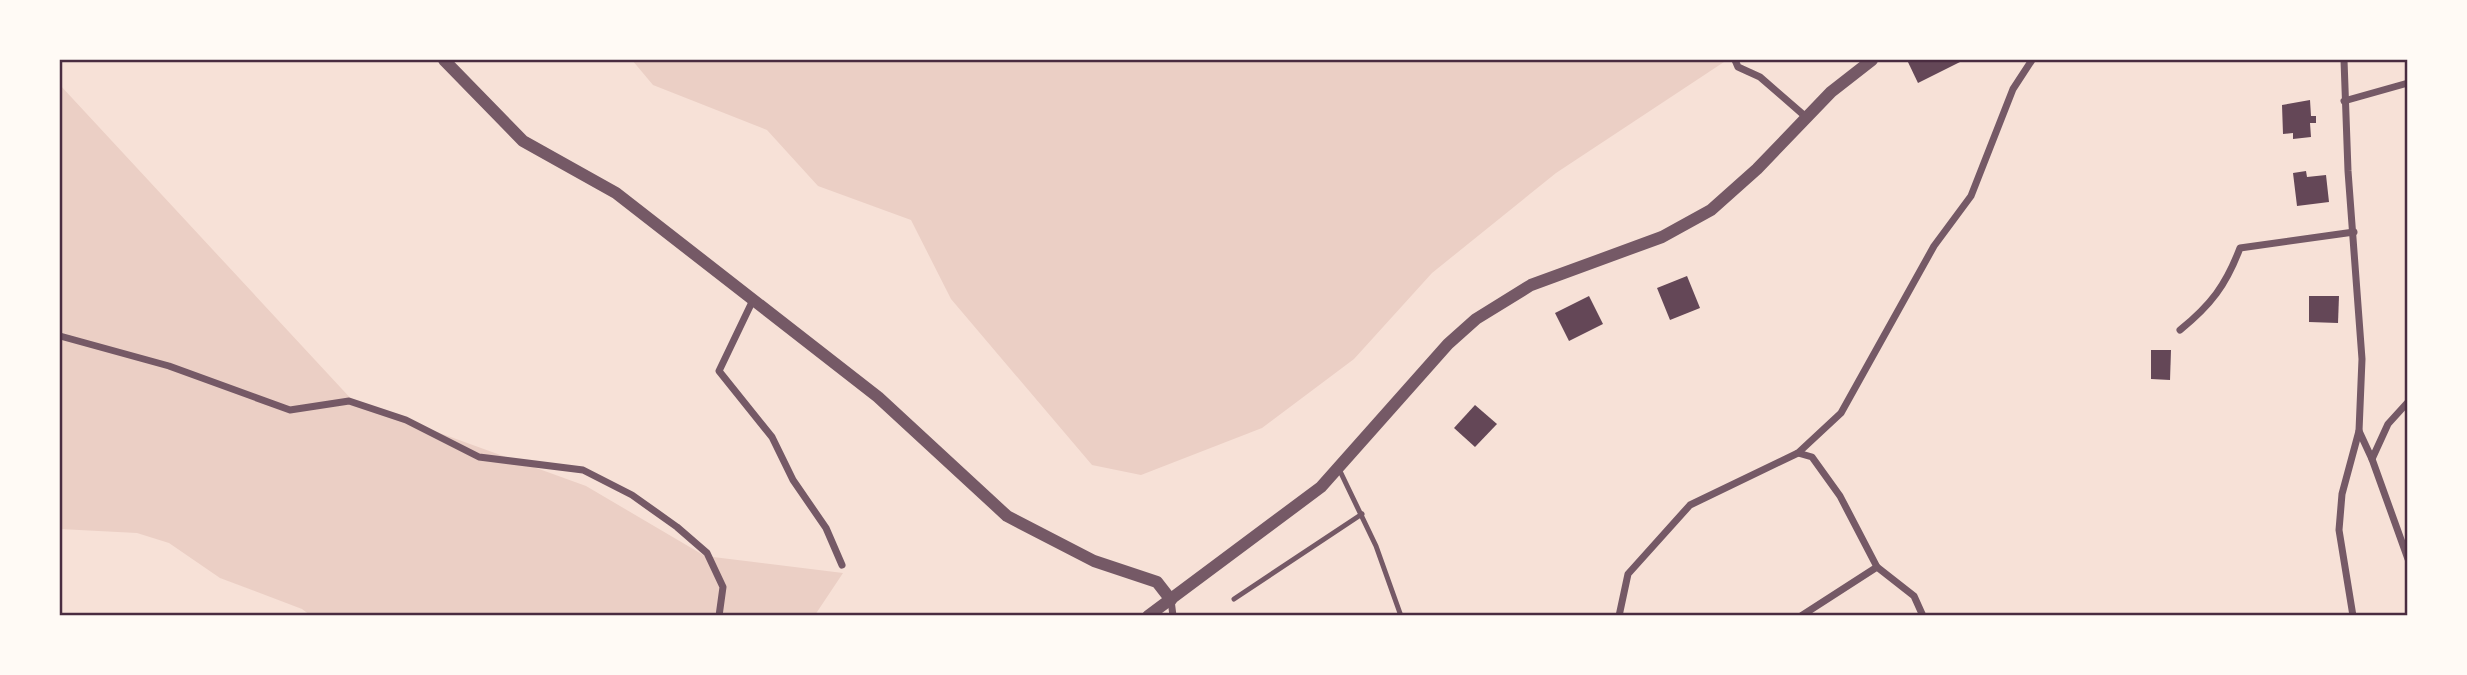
<svg xmlns="http://www.w3.org/2000/svg" width="2467" height="675" viewBox="0 0 2467 675" font-family="Literata,serif">
  <rect width="100%" height="100%" fill="#f7e1d7"/>
  <g fill="#ebcfc5">
    <path d="M632 60H1727L1556 173 1432 273 1354 359 1262 428 1141 475 1092 465 951 299 911 220 818 186 767 130 653 85Z"/>
    <path d="M60 85 354 402 586 486 705 556 843 573 815 615H310L302 609 220 578 169 543 137 533 60 529Z"/>
  </g>
  <g fill="#644757">
    <path d="M1907 60H1964L1918 83Z"/>
    <path d="M2310 100 2311 116H2316V123H2310L2311 137 2293 139V133L2283 134 2282 105Z"/>
    <path d="M2306 171 2307 177 2326 175 2329 202 2297 206 2293 173Z"/>
    <path d="M1687 276 1700 308 1670 320 1657 288Z"/>
    <path d="M1589 296 1603 324 1569 341 1555 313Z"/>
    <path d="M2309 296H2339L2338 323 2309 322Z"/>
    <path d="M2151 350H2171L2170 380 2151 379Z"/>
    <path d="M1475 405 1497 424 1475 447 1454 428Z"/>
  </g>
  <g fill="none" stroke-linecap="round" stroke-linejoin="round">
    <g stroke="#755966" stroke-width="5">
      <path d="M1339 469 1376 546 1401 616"/>
      <path d="M1234 599 1362 514"/>
    </g>
    <g stroke="#755966" stroke-width="7">
      <path d="M1735 60 1738 67 1760 77 1806 117"/>
      <path d="M2344 60 2348 171 2362 359 2359 431 2372 459"/>
      <path d="M2344 101 2408 83"/>
      <path d="M753 300 719 371 772 437 793 480 826 528 842 565"/>
      <path d="M2180 330C2211 305 2226 285 2240 248L2354 232"/>
      <path d="M60 336 169 366 290 410 349 401 406 420 479 457 583 470 632 495 677 527 707 553 723 587 719 616"/>
      <path d="M2408 402 2388 424 2372 459 2408 559"/>
      <path d="M1798 453 1812 457 1840 496 1877 567 1914 596 1923 616"/>
      <path d="M1171 600 1173 616"/>
      <path d="M1619 616 1628 574 1690 505 1798 453 1841 413 1934 246 1971 196 2013 89 2032 60"/>
      <path d="M1801 616 1877 567"/>
      <path d="M2353 616 2339 530 2342 494 2359 431"/>
    </g>
    <g stroke="#755966" stroke-width="12">
      <path d="M444 60 523 141 616 193 878 397 1007 516 1094 561 1157 582 1171 600"/>
      <path d="M1148 616 1321 487 1448 344 1476 319 1531 285 1662 237 1711 210 1757 169 1831 92 1872 60"/>
    </g>
  </g>
  <rect width="2467" height="675" fill="none" stroke="#fffaf5" stroke-width="122"/>
  <rect x="61" y="61" width="2345" height="553" fill="none" stroke="#4a2c40" stroke-width="2.5"/>
</svg>
